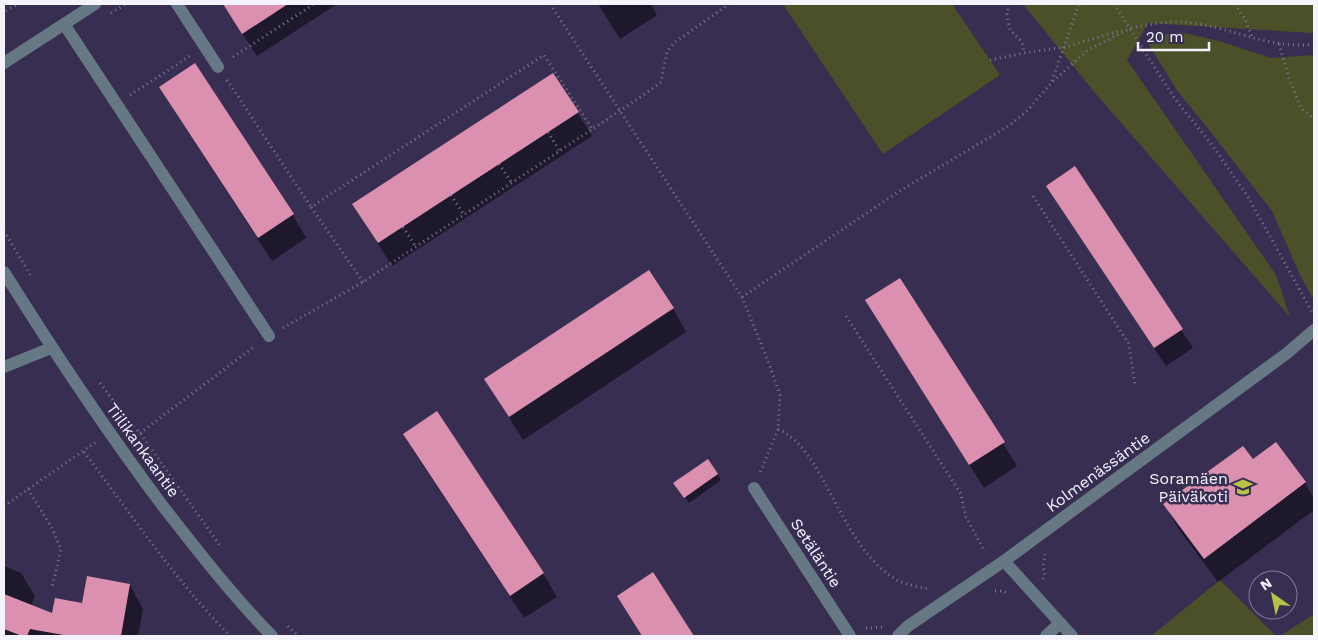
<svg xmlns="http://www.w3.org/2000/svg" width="1318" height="640" viewBox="0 0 1318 640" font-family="'Work Sans',sans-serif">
  <rect width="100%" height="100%" fill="#372e52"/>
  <g fill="#4c5028">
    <path d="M783 4H952L1000 75 883 154Z"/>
    <path d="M1023 4H1314L1313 33 1148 23 1127 60 1276 275 1290 317 1096 94Z"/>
    <path d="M1180 32 1219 41 1271 58 1314 55V300L1301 277 1272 211 1203 122 1178 92 1148 43 1155 36Z"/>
    <path d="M1220 580 1276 636H1151Z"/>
    <path d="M1314 614V636H1280Z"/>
  </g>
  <g fill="#0007">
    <path d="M223 4H337L257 56Z"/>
    <path d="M598 4H651L657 15 620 39Z"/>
    <path d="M195 64 293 215 306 238 272 261 174 110 160 87Z"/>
    <path d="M553 74 592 136 392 266 353 204Z"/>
    <path d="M1075 168 1193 348 1166 366 1058 204Z"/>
    <path d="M900 280 1017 466 984 488 866 301Z"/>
    <path d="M673 308 686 332 523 440 486 380Z"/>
    <path d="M404 435 543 573 557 597 524 618 418 458Z"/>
    <path d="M1276 444 1305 483 1314 499V510L1218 582 1178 528 1165 505 1252 461Z"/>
    <path d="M717 474 721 480 689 503 679 489Z"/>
    <path d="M4 566 21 573 35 596 31 606 53 615 83 605 130 585 143 609 138 636H4Z"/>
    <path d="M653 574 693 636H642L618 597Z"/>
  </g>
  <g fill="#db90af">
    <path d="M223 4H288L242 34Z"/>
    <path d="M195 63 294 214 258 238 159 87Z"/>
    <path d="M553 73 579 112 378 243 352 204Z"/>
    <path d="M1075 166 1183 329 1154 348 1046 186Z"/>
    <path d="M649 270 674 308 509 417 484 379Z"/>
    <path d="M900 278 1005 442 969 465 865 300Z"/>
    <path d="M437 411 544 573 510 596 403 434Z"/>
    <path d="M1276 442 1306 482 1204 559 1163 504 1243 446 1253 459Z"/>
    <path d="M708 459 718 474 684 498 673 483Z"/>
    <path d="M653 572 694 636H642L617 596Z"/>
    <path d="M87 576 130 584 121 636H69L30 629 27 636H22L4 629V594L52 613 55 598 82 603Z"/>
  </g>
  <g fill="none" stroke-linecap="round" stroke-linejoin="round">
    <g stroke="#7d7791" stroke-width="3" stroke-dasharray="1 4" stroke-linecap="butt">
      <path d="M550 4 742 297 770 366 780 395 778 429 760 473"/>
      <path d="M1009 4 1007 14 1010 30 1022 42 1024 53 1065 47 1122 30"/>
      <path d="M1114 4 1175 99 1212 145 1248 197 1312 312"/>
      <path d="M1235 4 1245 19 1252 37"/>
      <path d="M6 11 17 4"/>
      <path d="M111 13 126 4"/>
      <path d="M1131 28C1152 24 1171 20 1192 23 1234 28 1271 50 1314 44"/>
      <path d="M1279 44 1289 78 1301 108 1314 119"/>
      <path d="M233 57 314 4"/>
      <path d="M990 60 1024 53"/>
      <path d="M227 80 311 207"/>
      <path d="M1052 81 1079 4"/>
      <path d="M130 95 190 56"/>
      <path d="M548 132 560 152"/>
      <path d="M499 164 512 183"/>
      <path d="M451 195 464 215"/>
      <path d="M1033 196 1129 344 1135 386"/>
      <path d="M403 227 416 247"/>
      <path d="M4 231 32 278"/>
      <path d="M363 282 311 207 544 55 593 130"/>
      <path d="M742 297 898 192 1010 125 1027 111 1052 82 1088 50 1131 28"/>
      <path d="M846 316 961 494 966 517 985 552"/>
      <path d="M283 328 363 282 648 92 661 82 667 52 674 43 729 4"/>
      <path d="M100 383 127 419 140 433 221 547"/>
      <path d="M778 429C795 437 805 450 815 466 837 502 859 559 897 580 907 585 919 587 930 589"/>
      <path d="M140 433 255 346"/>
      <path d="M84 452C131 514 175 580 230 636"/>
      <path d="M28 489 52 528 61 550 52 587"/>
      <path d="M4 506 96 442"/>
      <path d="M1043 579 1045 575 1043 566 1045 554"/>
      <path d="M995 591H1004L1008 594"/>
      <path d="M288 626 298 636"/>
      <path d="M866 628 884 627"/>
    </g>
    <g stroke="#657883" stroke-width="12">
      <path d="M177 4 218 67"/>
      <path d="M64 24 269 336"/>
      <path d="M4 63 95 4"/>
      <path d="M4 272C54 352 106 430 162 505 197 550 232 595 272 636"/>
      <path d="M4 367 51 348"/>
      <path d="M754 488 850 636"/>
      <path d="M1004 561 1072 636"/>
      <path d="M898 636 908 626 1004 561 1286 354 1314 330"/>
      <path d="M1046 636 1060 623"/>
    </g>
  </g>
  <defs>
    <g id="school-bare" transform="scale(1.5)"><path d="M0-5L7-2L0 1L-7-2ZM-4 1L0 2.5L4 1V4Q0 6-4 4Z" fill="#b8c147" stroke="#372e52" stroke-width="2.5" paint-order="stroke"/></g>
  </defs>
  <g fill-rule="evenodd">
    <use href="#school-bare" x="1243" y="487"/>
  </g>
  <g text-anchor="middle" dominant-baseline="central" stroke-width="5" stroke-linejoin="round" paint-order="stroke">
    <g font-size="16" fill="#f4f3fc" stroke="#372e52">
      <text transform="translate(143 450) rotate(54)">Tiilikankaantie</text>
      <text transform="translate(1098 472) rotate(-36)">Kolmenässäntie</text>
      <text transform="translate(816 553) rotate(57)">Setäläntie</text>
    </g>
    <g font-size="16" fill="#f4f3fc" stroke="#372e52" text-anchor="end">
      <text x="1228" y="478">Soramäen<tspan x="1228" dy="18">Päiväkoti</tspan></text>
    </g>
  </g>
  <rect width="1318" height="640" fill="none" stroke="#f4f3fc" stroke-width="10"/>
  <g transform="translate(1273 595) rotate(327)"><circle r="24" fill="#372e52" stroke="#837d96"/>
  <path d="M0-4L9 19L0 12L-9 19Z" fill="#b8c147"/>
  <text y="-8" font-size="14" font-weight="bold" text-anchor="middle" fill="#f4f3fc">N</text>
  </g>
  <path d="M1138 42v8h71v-8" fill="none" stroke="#f4f3fc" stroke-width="2.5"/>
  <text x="1146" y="42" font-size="15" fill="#f4f3fc" stroke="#372e52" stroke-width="4" paint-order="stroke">20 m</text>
</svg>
